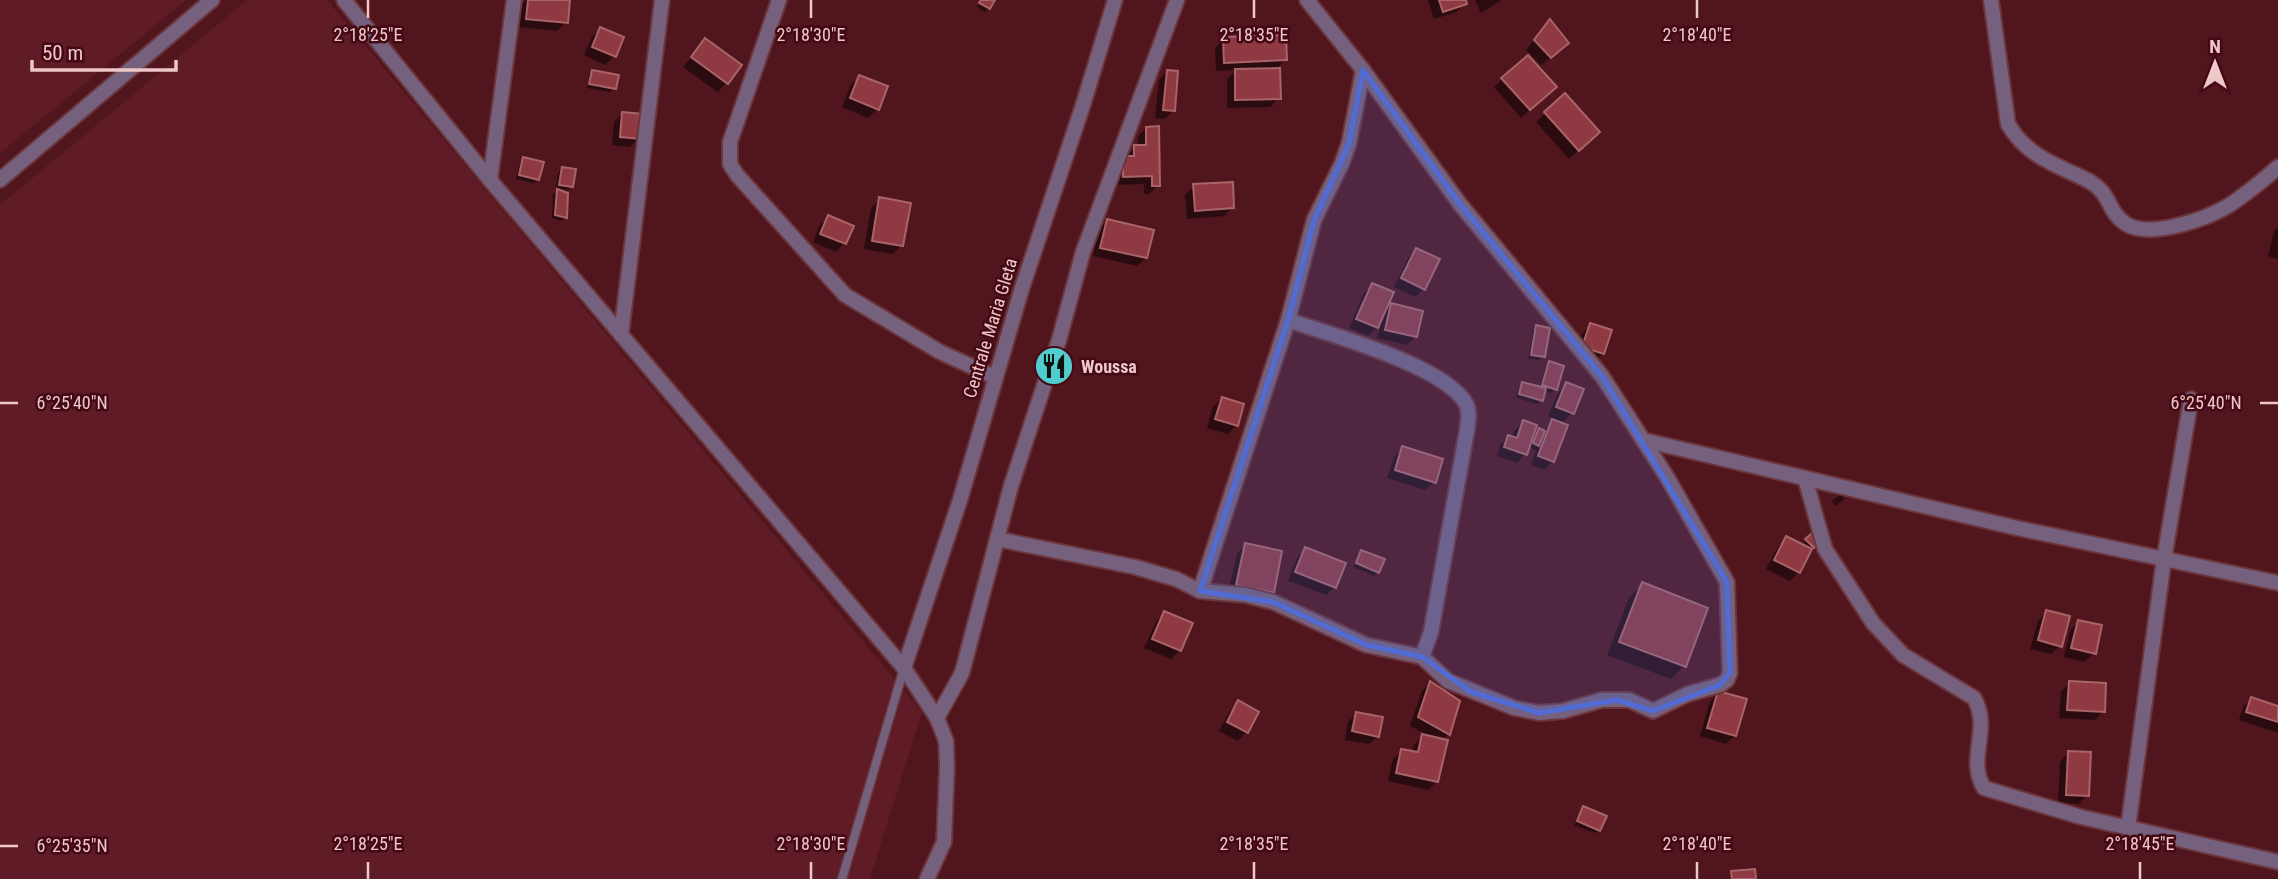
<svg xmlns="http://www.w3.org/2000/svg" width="2278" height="879" viewBox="0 0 2278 879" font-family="'Roboto Condensed',sans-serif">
  <rect width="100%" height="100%" fill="#50151d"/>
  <g fill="#601c26">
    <path d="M0 0H186L0 153Z"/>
    <path d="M247 0H327L922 712 870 879H0V205Z"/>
  </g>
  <g fill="#0007">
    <path d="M526 0H559L566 22 557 31 518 27 520 6Z"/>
    <path d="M981 0H993L985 12 977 7Z"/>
    <path d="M1428 0H1464L1465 4 1456 12 1434 19Z"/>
    <path d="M1475 0H1502L1481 13Z"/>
    <path d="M1549 21 1558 52 1541 65 1526 50Z"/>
    <path d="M601 29 614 56 605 65 584 55 592 37Z"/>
    <path d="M1224 39 1285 60 1275 70 1279 98 1270 107 1227 108V79L1236 70 1216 71 1215 48Z"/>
    <path d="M705 41 740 66 718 92 683 67Z"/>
    <path d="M593 71 614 88 610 92 587 88 589 75Z"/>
    <path d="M1167 71 1173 111 1164 119 1155 118 1159 80Z"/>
    <path d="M860 77 877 109 868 118 842 107 851 85Z"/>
    <path d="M1502 79 1546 96 1521 118 1494 87Z"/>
    <path d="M1565 95 1589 141 1569 159 1536 122Z"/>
    <path d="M622 114 639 138 630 147 612 145 614 122Z"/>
    <path d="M1146 128 1158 186 1149 194H1144V184L1115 185 1126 156 1138 147V137Z"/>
    <path d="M524 159 537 179 534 183 516 179 520 163Z"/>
    <path d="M562 169 572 186 568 190 556 188 558 173Z"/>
    <path d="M1194 186 1232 208 1224 216 1187 219 1185 195Z"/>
    <path d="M557 191 565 217 562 221 552 218 553 195Z"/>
    <path d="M880 199 902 245 893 254 864 249 871 208Z"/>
    <path d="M829 217 851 226 844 243 836 252 813 242 820 225Z"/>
    <path d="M1107 221 1146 258 1137 266 1093 256 1098 230Z"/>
    <path d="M2278 227V259L2268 256 2274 231Z"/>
    <path d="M1417 250 1424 289 1415 297 1394 287 1408 258Z"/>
    <path d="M1373 285 1383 314 1391 305 1416 336 1407 345 1377 338 1381 323 1368 336 1349 328 1364 293Z"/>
    <path d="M1590 325 1603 353 1594 362 1574 355 1582 334Z"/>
    <path d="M1537 327 1543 356 1539 360 1528 359 1533 331Z"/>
    <path d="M1550 363 1555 389 1551 393 1544 390 1541 400 1537 404 1516 398 1519 387 1523 383 1539 388 1546 367Z"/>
    <path d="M1567 385 1582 390 1572 413 1561 424 1553 461 1544 470 1531 465 1536 450 1528 447 1525 454 1517 463 1497 456 1500 445 1509 437 1512 438 1514 431 1523 422 1530 439 1539 430 1543 432 1555 419 1548 416 1558 393Z"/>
    <path d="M1222 398 1242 405 1236 426 1228 434 1207 428 1213 407Z"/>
    <path d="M1403 448 1434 482 1425 490 1387 478 1394 457Z"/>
    <path d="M1841 494 1844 499 1835 506 1832 501Z"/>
    <path d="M1812 535 1818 541 1810 549 1798 572 1790 581 1766 569 1778 547 1786 538 1801 546Z"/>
    <path d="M1245 545 1272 592 1264 601 1228 593 1237 554Z"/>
    <path d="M1305 549 1335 587 1326 595 1288 581 1297 558Z"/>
    <path d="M1362 552 1378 572 1374 576 1353 567Z"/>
    <path d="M1642 585 1684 666 1671 679 1607 655 1629 598Z"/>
    <path d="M2046 612 2060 646 2051 654 2030 649 2038 621Z"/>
    <path d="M1164 613 1180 650 1171 659 1144 648 1156 622Z"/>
    <path d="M2078 622 2094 653 2085 662 2064 657 2070 631Z"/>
    <path d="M1430 683 1448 734 1442 740 1437 781 1428 790 1388 781 1393 759 1402 751 1412 753 1414 745 1425 734 1410 726 1422 691Z"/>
    <path d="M2069 683 2103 711 2095 720 2059 718 2061 692Z"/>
    <path d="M1718 693 1735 735 1726 744 1700 736 1710 702Z"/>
    <path d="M2252 699 2278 707V733L2239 720 2243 707Z"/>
    <path d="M1239 703 1257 713 1246 732 1238 741 1219 731 1230 711Z"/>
    <path d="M1356 714 1378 736 1369 744 1345 740 1348 722Z"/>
    <path d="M2068 753 2087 795 2079 804 2058 803 2060 762Z"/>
    <path d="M1583 808 1599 830 1595 833 1574 825Z"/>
  </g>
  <g fill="#8f3942" stroke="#a86468" stroke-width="2">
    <path d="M528 0H570L568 23 526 19Z"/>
    <path d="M981 0H995L990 9 979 3Z"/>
    <path d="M1439 0H1466L1467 4 1443 12Z"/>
    <path d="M1550 19 1569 43 1551 58 1534 40Z"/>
    <path d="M600 27 624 37 616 57 592 47Z"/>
    <path d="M1286 35 1287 60 1224 63 1223 37Z"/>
    <path d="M705 38 742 65 728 84 691 57Z"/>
    <path d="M1528 55 1557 87 1530 110 1501 78Z"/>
    <path d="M1280 68 1281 99 1235 100V69Z"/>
    <path d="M592 70 619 75 616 89 589 84Z"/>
    <path d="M1167 70 1178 71 1175 111 1163 110Z"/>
    <path d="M859 75 888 86 879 110 850 98Z"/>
    <path d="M1565 93 1600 132 1579 151 1544 112Z"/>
    <path d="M622 112 643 114 641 139 620 137Z"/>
    <path d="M1159 126 1160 186H1152V176L1123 177V156H1134V145H1146V127Z"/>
    <path d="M523 157 544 162 539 180 519 175Z"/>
    <path d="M562 167 576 169 573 187 559 185Z"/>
    <path d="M1233 182 1234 208 1195 211 1193 184Z"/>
    <path d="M557 189 568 193 567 218 555 215Z"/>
    <path d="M879 197 911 203 903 246 872 241Z"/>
    <path d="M828 215 854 226 846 244 820 234Z"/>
    <path d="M1107 219 1154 230 1147 258 1100 248Z"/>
    <path d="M1416 248 1440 259 1425 290 1401 278Z"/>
    <path d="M1372 283 1394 292 1378 328 1356 319Z"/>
    <path d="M1391 303 1423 311 1417 337 1385 330Z"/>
    <path d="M1590 323 1612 330 1604 354 1582 347Z"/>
    <path d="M1536 325 1550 328 1545 357 1531 355Z"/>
    <path d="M1549 361 1564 366 1557 390 1542 385Z"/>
    <path d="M1522 382 1546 388 1543 401 1519 394Z"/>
    <path d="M1566 382 1584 389 1574 414 1556 407Z"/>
    <path d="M1222 397 1244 404 1238 426 1215 419Z"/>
    <path d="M1552 419 1568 425 1554 462 1538 456Z"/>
    <path d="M1523 420 1537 425 1527 455 1504 447 1508 435 1517 438Z"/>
    <path d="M1539 428 1545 431 1539 446 1533 443Z"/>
    <path d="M1402 446 1443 459 1436 483 1395 470Z"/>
    <path d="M1812 533 1820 541 1814 548 1805 539Z"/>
    <path d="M1786 536 1812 549 1800 573 1774 560Z"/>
    <path d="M1245 543 1282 551 1274 593 1236 585Z"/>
    <path d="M1305 547 1346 563 1336 588 1295 572Z"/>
    <path d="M1361 550 1385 559 1379 573 1356 563Z"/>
    <path d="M1642 582 1708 608 1686 667 1619 642Z"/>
    <path d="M2046 610 2070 616 2062 647 2038 640Z"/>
    <path d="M1164 611 1193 623 1181 651 1152 639Z"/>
    <path d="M2078 620 2102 625 2096 654 2071 648Z"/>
    <path d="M1430 681 1460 701 1450 735 1418 717Z"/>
    <path d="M2069 681 2106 683 2105 712 2067 710Z"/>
    <path d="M1718 691 1747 699 1736 736 1707 728Z"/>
    <path d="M2251 697 2278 706V722L2246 712Z"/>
    <path d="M1238 700 1259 712 1248 733 1227 722Z"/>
    <path d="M1356 712 1383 717 1379 737 1352 731Z"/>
    <path d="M1422 734 1448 740 1438 782 1396 773 1401 749 1418 752Z"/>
    <path d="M2068 751 2091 752 2089 796 2066 795Z"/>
    <path d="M1583 806 1607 816 1600 831 1577 821Z"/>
    <path d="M1755 869 1756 879H1732L1731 871Z"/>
  </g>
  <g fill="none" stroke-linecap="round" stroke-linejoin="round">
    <g stroke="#6c353c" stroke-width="11">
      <path id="lane" d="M842 879 904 668"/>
    </g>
    <g stroke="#6c353c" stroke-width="18">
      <g id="street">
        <path d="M344 0 490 180 904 668 937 718 946 741 947 767 944 842 927 879"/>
        <path d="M779 0 730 142V164L737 175 845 295 940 352 995 377"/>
        <path d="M1307 0 1363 70 1460 204 1602 376 1667 477 1727 582 1730 673 1727 680 1720 685 1688 694 1653 711 1629 700H1602L1563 711 1539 713 1514 708 1448 681 1422 657"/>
        <path d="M1991 0 2008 124C2027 157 2057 165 2089 181 2112 194 2107 212 2126 224 2150 239 2206 219 2228 206 2242 197 2266 178 2278 167"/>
        <path d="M0 180 212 0"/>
        <path d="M490 180 514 0"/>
        <path d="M621 335 662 0"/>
        <path d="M1643 440 2017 528 2278 583"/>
        <path d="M1805 478 1825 549 1873 623 1903 655 1974 698C1992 729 1966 759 1984 788L2081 817 2278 862"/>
        <path d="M997 539 1135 567 1176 579 1200 591 1245 595 1273 602 1366 645 1422 657 1431 632 1467 430C1468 422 1470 411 1466 404 1446 366 1331 335 1288 320"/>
        <path d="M1200 591 1288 320 1314 220 1342 163 1349 143 1363 70"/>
        <path d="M904 668 960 500 1022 288 1083 105 1115 0"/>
        <path d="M937 718 962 673 1011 486 1059 340 1083 252 1177 0"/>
        <path d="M2128 828 2164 559 2191 399"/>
      </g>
    </g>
    <use href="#lane" stroke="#75607e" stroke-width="8"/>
    <use href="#street" stroke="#75607e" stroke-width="14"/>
  </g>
  <path fill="#516cd4" fill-opacity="0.2" stroke="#516cd4" stroke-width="5" stroke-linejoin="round" d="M1363 70 1460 204 1602 376 1727 582 1730 673 1720 685 1653 711 1617 700 1539 713 1471 692 1422 657 1366 645 1273 602 1200 591 1288 320 1314 220 1349 143Z"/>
  <path fill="none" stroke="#eec7c8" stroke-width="2.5" d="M368 0V18M811 0V18M1254 0V18M1697 0V18M0 403H18M2260 403H2278M0 846H18M368 862V879M811 862V879M1254 862V879M1697 862V879M2140 862V879"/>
  <defs>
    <g id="restaurant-disc" transform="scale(2.0125)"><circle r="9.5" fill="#52cdce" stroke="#440914"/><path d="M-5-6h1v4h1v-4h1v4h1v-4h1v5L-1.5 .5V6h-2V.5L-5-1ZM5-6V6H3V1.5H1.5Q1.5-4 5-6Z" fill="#111"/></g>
  </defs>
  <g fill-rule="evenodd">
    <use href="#restaurant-disc" x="1054" y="366"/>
  </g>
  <g text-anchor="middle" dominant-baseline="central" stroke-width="5" stroke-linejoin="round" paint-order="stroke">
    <g font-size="18" fill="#eec7c8" stroke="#440914">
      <text transform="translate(990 328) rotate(-73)">Centrale Maria Gleta</text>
    </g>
    <g font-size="18" font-weight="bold" fill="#eec7c8" stroke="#440914" text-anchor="start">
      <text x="1081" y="366">Woussa</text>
    </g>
  </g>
  <g font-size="18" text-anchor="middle" fill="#eec7c8" stroke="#440914" stroke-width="5" stroke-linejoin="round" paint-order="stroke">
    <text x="368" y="41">2°18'25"E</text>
    <text x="811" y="41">2°18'30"E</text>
    <text x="1254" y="41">2°18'35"E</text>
    <text x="1697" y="41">2°18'40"E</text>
    <text x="72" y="409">6°25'40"N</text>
    <text x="2206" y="409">6°25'40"N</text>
    <text x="368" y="850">2°18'25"E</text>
    <text x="811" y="850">2°18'30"E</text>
    <text x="1254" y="850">2°18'35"E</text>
    <text x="1697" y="850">2°18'40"E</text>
    <text x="2140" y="850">2°18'45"E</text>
    <text x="72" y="852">6°25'35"N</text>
  </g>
  <g transform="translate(2215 63)" stroke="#440914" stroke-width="5" paint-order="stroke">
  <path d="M0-5L12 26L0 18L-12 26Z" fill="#eec7c8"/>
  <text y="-10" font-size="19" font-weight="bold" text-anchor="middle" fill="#eec7c8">N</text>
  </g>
  <path d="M32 60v10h144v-10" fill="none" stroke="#eec7c8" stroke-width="3.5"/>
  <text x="42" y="60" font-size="21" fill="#eec7c8" stroke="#440914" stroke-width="5" paint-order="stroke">50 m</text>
</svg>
